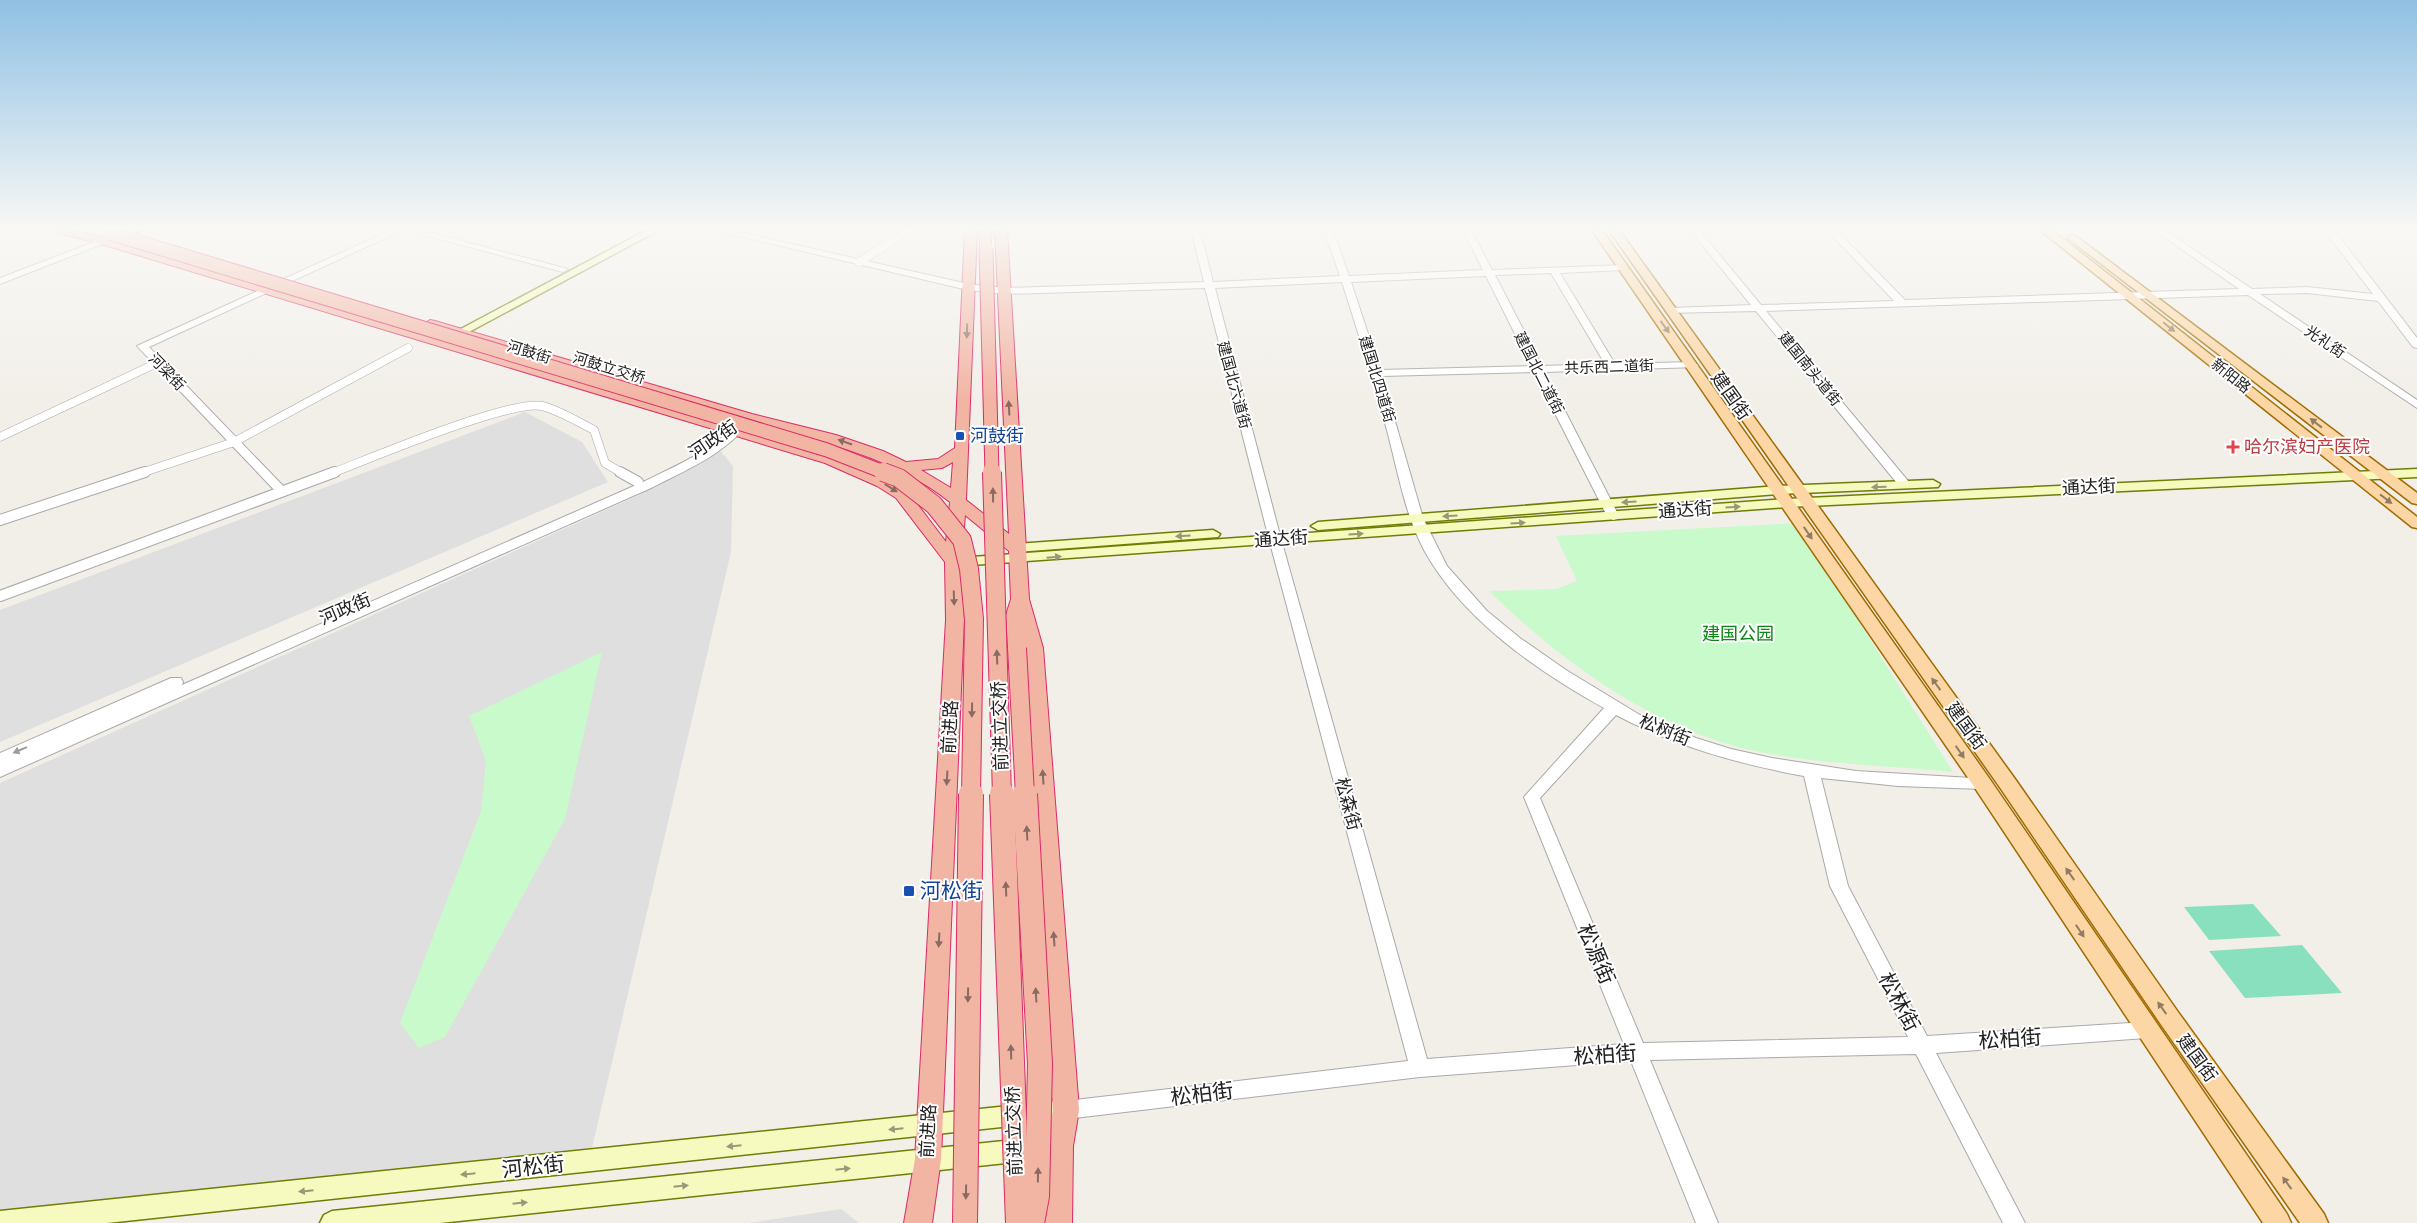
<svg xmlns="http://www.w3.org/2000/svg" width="2417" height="1223" viewBox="0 0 2417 1223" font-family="Jost,'Noto Sans SC',sans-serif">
  <rect width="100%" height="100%" fill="#f2efe9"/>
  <g fill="#e0dfdf">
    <path d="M525 412 582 442 608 482 0 742V610Z"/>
    <path d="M719 449 733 466 731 552 592 1148 0 1213V783L637 496Z"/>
    <path d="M841 1209 859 1223H749Z"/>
  </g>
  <g fill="#c8facc">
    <path d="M1797 523 1953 772C1881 765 1807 764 1738 747 1645 723 1556 657 1489 591L1556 589 1577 581 1556 536Z"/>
    <path d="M602 652 565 819 445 1037 419 1048 400 1023 481 811 486 761 469 716Z"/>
  </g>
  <g fill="#88e0be">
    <path d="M2253 904 2281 936 2209 940 2184 907Z"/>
    <path d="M2302 945 2342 993 2245 998 2209 951Z"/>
  </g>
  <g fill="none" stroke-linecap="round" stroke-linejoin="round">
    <g stroke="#a9a9a9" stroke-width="9">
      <g id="minor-far1">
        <path d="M859 262 909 230"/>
        <path d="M0 437 157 363"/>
        <path d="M141 473 234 442 408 348"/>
        <path d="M332 473C369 459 511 399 542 406 559 410 578 422 594 430L605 463 622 473"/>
      </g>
    </g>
    <g stroke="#a9a9a9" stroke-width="12">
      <g id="minor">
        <path d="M620 472 638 482"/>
        <path d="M0 520 145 472"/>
        <path d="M0 596 335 472"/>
      </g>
    </g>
    <g stroke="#a9a9a9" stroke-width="2">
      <g id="tertiary">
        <path d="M391 230H403L149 347 289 492 283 496 279 495 137 346Z"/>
        <path d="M405 230H420L568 269 563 272Z"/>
        <path d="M713 230H730L968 284 1004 288 1204 282 1191 230H1200L1213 282 1340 276 1324 230H1333L1349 276 1483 270 1463 230H1471L1492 270 1625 265V269L1622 270 1560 273 1615 364 1693 362 1698 365 1697 367 1545 372 1619 516 1617 519 1613 520 1607 516 1534 372 1382 376 1423 518 1447 566 1487 611 1520 638 1566 670 1640 715 1696 738 1731 749 1772 758 1856 771 1988 779 1990 783 1988 787 1982 789 1898 786 1821 778 1848 886 1927 1036 2146 1022 2153 1024 2155 1030 2153 1036 2146 1038 1936 1053 2025 1223H2003L1916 1054 1650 1060 1718 1223H1696L1631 1061 1420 1077 1066 1119 1059 1117 1056 1110 1059 1103 1066 1101 1408 1061 1269 539 1205 288 1004 294 968 290ZM1551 273 1605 364 1542 366 1495 275ZM1486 276 1531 366 1380 370 1351 282ZM1342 282C1358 332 1374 383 1388 434 1398 473 1405 514 1424 550 1462 619 1536 670 1604 708L1524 797 1624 1044 1427 1059 1281 539 1215 288ZM1616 715C1675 746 1738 764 1804 776L1830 886 1908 1037 1643 1043 1540 798Z"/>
        <path d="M1690 230H1699L1761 305 1894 301 1827 230H1836L1905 300 2239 289 2154 230H2164L2252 289 2307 287 2373 294 2324 230H2334L2417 338V348L2413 347 2378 301 2307 293 2260 294 2417 400V408L2248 295 1766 311 1909 482 1911 485 1909 488H1901L1756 311 1667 313V309L1671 308 1751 305Z"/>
        <path d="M102 239 110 241 0 284V278Z"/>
        <path d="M744 418 750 421C726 454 686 470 651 488L0 777V753L171 678H181L183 682 182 685 643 482C669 469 698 457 721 438 728 432 735 420 744 418Z"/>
      </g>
    </g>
    <g stroke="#707d05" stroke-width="3">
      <g id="secondary">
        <path d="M128 230H142L115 241 111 242 106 239Z"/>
        <path d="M647 230H659L452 341 448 342 442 339Z"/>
        <path d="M2417 469V477L1787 507 957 566 950 562 957 558 1787 499Z"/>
        <path d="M1933 480 1940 484 1938 487 1778 494 1318 530 1311 526 1318 522 1778 486Z"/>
        <path d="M1213 530 1220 534 1218 537 1016 552 1009 548 1016 544Z"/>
        <path d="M1066 1100 1074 1103 1077 1110 1074 1117 1066 1120 107 1223H0V1211Z"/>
        <path d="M1024 1139 1032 1143 1035 1150 1032 1157 1024 1161 440 1223H320L324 1215 332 1211Z"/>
      </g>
    </g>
    <g stroke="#a06b00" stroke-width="3">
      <g id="primary">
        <path d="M1592 230H1602L1989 778 2287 1214 2291 1223H2263L1975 788Z"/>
        <path d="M1609 230H1619L2015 779 2178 1012 2324 1214 2328 1223H2300L2162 1026 2001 789Z"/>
        <path d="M2040 230H2052L2417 517V528L2412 527Z"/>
        <path d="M2073 234 2417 493V504L2412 503 2069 239 2068 237Z"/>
      </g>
    </g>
    <g stroke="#dc2a67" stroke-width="2">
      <g id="trunk">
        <path d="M53 230H73L109 239 835 457 887 480 908 492 946 542 950 502C886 451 806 439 730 417 629 387 527 357 425 327L424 324 430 320 435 321 752 414 836 435 883 451 906 462 938 459 955 448 965 230H977L966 500 1009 534 995 230H1007L1029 599 1043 648 1079 1110 1073 1146 1072 1223H1044L1047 1146 1053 1110 1025 650 1017 654 1011 652 1008 648 1006 615 1011 599 1009 551 965 515 961 562 964 620 941 1159 932 1223H904L915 1159 946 620 945 562 896 498 877 486 825 463 101 244 55 232ZM953 462 951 488 921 470 942 468Z"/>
        <path d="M980 230H992L990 252 986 253 980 249Z"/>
      </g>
    </g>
    <use href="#minor-far1" stroke="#fff" stroke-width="8"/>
    <use href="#minor" stroke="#fff" stroke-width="10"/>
    <use href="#tertiary" fill="#fff" fill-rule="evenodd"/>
    <use href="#secondary" fill="#f7fabf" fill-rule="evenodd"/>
    <use href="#primary" fill="#fcd6a4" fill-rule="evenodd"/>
    <use href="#trunk" fill="#f2b4a3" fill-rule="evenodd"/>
    <g stroke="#dc2a67" stroke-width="15" stroke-linecap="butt">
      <g id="trunk-bridge-far2">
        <path d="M109 233 827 450 886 473"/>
        <path d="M986 249 992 473"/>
      </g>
    </g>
    <g stroke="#dc2a67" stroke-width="20" stroke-linecap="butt">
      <g id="trunk-bridge-far1">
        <path d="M883 472 899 478 934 505 962 540 969 569 974 619 971 795"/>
        <path d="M992 472 1002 795"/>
        <path d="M1017 648 1025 795"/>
      </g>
    </g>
    <g stroke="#dc2a67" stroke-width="26" stroke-linecap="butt">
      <g id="trunk-bridge">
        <path d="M1002 794 1018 1223"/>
        <path d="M1025 794 1040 1064 1037 1196 1032 1223"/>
        <path d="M965 1223 971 794"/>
      </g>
    </g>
    <use href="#trunk-bridge-far2" stroke="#f2b4a3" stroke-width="13"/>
    <use href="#trunk-bridge-far1" stroke="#f2b4a3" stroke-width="18"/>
    <use href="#trunk-bridge" stroke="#f2b4a3" stroke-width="24"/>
  </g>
  <defs><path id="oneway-solid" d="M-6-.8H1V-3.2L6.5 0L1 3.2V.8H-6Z" transform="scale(1.25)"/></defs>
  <g fill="#8f7c63">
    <use href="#oneway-solid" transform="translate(1665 327) rotate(54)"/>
    <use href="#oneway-solid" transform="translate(2169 327) rotate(39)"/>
    <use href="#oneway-solid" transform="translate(2316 423) rotate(-142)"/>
    <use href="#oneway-solid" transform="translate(2386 499) rotate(38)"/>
    <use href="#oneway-solid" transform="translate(1808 533) rotate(55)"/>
    <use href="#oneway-solid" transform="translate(1936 684) rotate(-126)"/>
    <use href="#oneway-solid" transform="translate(1960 752) rotate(55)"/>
    <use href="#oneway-solid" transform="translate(2070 874) rotate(-125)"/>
    <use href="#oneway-solid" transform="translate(2080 931) rotate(56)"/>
    <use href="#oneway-solid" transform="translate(2162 1008) rotate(-125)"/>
    <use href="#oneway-solid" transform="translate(2287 1183) rotate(-126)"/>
  </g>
  <g fill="#8a6b62">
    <use href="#oneway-solid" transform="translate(967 331) rotate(92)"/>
    <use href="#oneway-solid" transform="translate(1009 408) rotate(-93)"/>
    <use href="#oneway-solid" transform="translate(845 442) rotate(-161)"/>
    <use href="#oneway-solid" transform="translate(891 488) rotate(32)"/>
    <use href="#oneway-solid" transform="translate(993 495) rotate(-91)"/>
    <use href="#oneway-solid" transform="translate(954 598) rotate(88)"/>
    <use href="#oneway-solid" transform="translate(997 657) rotate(-92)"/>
    <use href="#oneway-solid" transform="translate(972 710) rotate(91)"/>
    <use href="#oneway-solid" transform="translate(1043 777) rotate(-94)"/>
    <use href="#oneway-solid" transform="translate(947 778) rotate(93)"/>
    <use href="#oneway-solid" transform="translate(1027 833) rotate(-93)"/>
    <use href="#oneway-solid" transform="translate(1006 889) rotate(-92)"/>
    <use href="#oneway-solid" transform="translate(1054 939) rotate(-94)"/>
    <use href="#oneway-solid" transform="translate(939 940) rotate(93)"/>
    <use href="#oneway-solid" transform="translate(968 995) rotate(91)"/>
    <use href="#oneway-solid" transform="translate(1036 995) rotate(-93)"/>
    <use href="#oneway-solid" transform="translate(1011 1052) rotate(-92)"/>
    <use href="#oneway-solid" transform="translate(1038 1175) rotate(-89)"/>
    <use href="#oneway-solid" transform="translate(966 1192) rotate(91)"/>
  </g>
  <g fill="#979978">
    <use href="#oneway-solid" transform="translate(1879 487) rotate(178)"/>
    <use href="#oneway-solid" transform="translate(1629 502) rotate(176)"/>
    <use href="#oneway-solid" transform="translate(1733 507) rotate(-4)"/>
    <use href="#oneway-solid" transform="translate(1450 516) rotate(176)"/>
    <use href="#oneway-solid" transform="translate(1518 523) rotate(-4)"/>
    <use href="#oneway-solid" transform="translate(1356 534) rotate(-4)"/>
    <use href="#oneway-solid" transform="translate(1183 536) rotate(176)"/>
    <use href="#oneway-solid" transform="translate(1054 557) rotate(-5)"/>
    <use href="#oneway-solid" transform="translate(896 1129) rotate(174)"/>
    <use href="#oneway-solid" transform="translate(734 1146) rotate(174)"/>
    <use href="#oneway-solid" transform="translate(843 1169) rotate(-6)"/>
    <use href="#oneway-solid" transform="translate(468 1174) rotate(174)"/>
    <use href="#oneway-solid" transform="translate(681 1186) rotate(-6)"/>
    <use href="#oneway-solid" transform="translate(306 1191) rotate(174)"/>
    <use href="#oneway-solid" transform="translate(520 1203) rotate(-6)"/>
  </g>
  <use fill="#9c9c9c" href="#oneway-solid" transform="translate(20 750) rotate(157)"/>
  <linearGradient id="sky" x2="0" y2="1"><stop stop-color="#8fc0e4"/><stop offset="0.57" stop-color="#f9f8f5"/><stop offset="1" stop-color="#f9f8f5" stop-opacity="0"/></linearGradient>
  <rect width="2417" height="401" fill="url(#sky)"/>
  <g fill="#1a4fb4" stroke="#fff" stroke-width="2">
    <rect x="955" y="431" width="10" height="10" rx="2.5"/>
    <rect x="903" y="885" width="12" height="12" rx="2.5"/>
  </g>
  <path fill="#e0444e" stroke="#fff" stroke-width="2" d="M2230.5 439.5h5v5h5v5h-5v5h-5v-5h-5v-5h5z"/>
  <g text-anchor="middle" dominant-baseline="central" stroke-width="4" stroke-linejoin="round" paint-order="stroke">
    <g font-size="15" fill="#222" stroke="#fff">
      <text transform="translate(2325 342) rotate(34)">光礼街</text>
      <text transform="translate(529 352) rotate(17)">河鼓街</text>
      <text transform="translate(1609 367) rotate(-2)">共乐西二道街</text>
      <text transform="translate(609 368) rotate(17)">河鼓立交桥</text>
      <text transform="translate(1810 369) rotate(51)">建国南头道街</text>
      <text transform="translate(167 372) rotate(46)">河梁街</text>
      <text transform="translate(1539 373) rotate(63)">建国北二道街</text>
      <text transform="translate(2231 376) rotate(39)">新阳路</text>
      <text transform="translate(1377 379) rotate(73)">建国北四道街</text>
      <text transform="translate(1234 385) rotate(75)">建国北六道街</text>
    </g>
    <g font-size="18" fill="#222" stroke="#fff">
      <text transform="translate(1731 396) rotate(55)">建国街</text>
      <text transform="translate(713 440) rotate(-34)">河政街</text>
      <text transform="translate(2089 487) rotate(-3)">通达街</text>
      <text transform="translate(1685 510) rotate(-4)">通达街</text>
      <text transform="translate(1281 539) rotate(-4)">通达街</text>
      <text transform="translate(345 609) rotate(-23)">河政街</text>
      <text transform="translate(1000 726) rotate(-92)">前进立交桥</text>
      <text transform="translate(1966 726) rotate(54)">建国街</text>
      <text transform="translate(950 727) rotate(-87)">前进路</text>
      <text transform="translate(1665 730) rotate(22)">松树街</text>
      <text transform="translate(1348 804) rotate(75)">松森街</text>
      <text transform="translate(2197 1058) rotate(54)">建国街</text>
      <text transform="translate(928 1131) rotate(-87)">前进路</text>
      <text transform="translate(1014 1131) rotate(-92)">前进立交桥</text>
    </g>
    <g font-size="18" fill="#164399" stroke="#fff" text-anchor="start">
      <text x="970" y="436">河鼓街</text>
    </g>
    <g font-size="18" fill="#be3a42" stroke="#fff" text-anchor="start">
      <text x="2244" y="447">哈尔滨妇产医院</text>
    </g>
    <g font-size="18" fill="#0c8416" stroke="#fff">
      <text x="1738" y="634">建国公园</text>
    </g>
    <g font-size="21" fill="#164399" stroke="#fff" text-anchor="start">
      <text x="920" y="891">河松街</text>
    </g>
    <g font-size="21" fill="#222" stroke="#fff">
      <text transform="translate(1596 954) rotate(67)">松源街</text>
      <text transform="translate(1899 1002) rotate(62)">松林街</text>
      <text transform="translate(2010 1039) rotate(-4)">松柏街</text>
      <text transform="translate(1605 1055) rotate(-4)">松柏街</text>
      <text transform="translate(1202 1094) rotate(-7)">松柏街</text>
      <text transform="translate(533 1167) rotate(-6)">河松街</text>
    </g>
  </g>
</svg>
